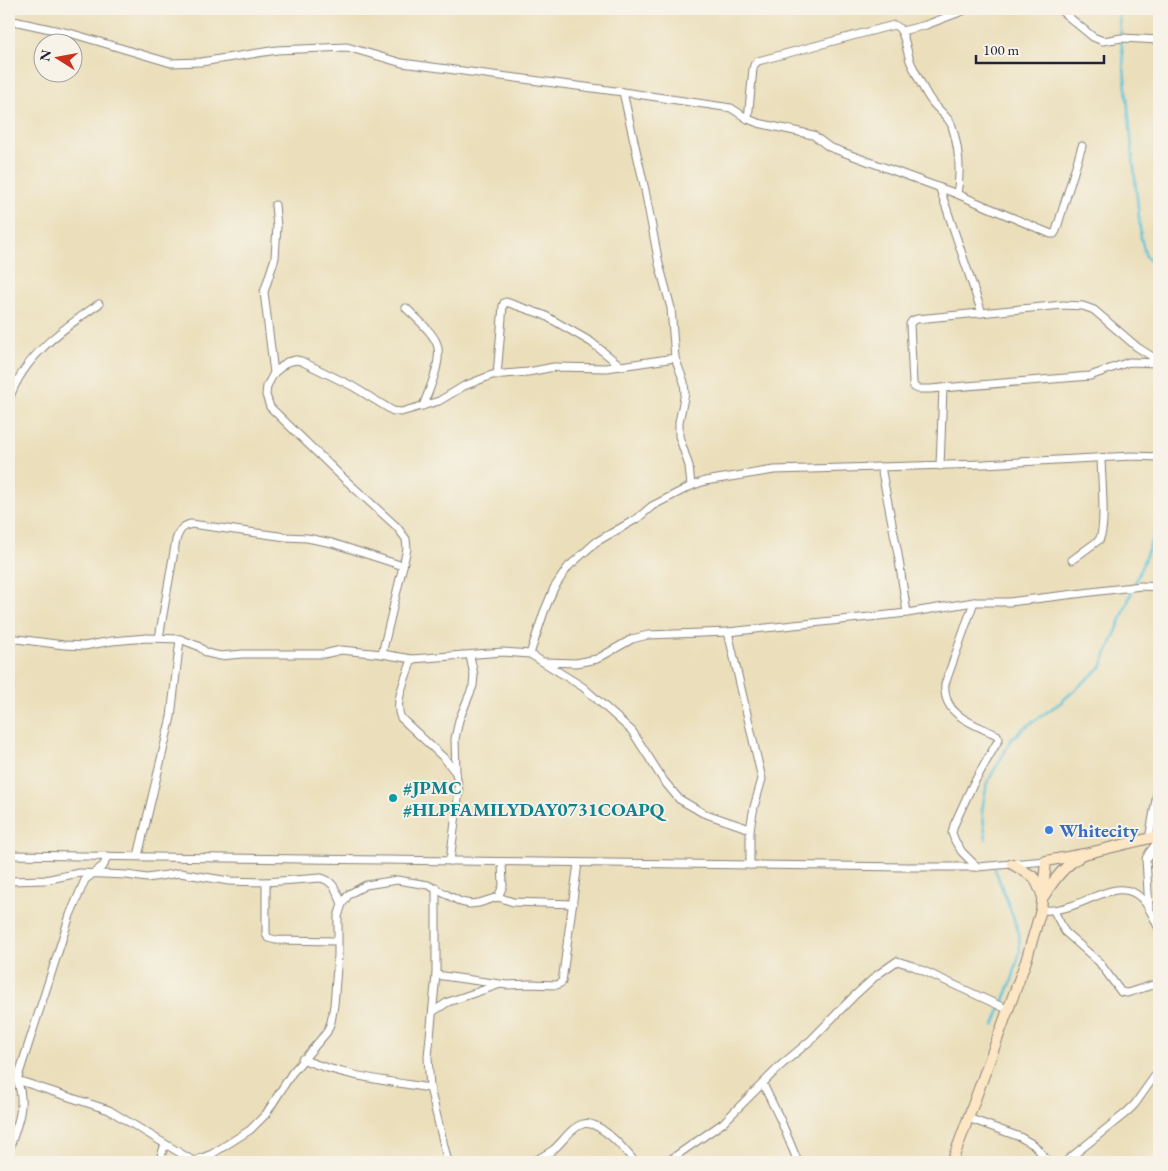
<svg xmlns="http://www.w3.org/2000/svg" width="1168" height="1171" viewBox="0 0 1168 1171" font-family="'EB Garamond',serif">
  <rect width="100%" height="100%" fill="#f7f3e8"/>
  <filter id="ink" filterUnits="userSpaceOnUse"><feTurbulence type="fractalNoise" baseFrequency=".02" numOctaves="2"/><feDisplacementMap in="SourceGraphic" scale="10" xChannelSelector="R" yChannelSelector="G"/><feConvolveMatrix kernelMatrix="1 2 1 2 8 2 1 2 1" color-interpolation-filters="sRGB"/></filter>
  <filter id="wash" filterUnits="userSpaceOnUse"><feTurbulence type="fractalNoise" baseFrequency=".0096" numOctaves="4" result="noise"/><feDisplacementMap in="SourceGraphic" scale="20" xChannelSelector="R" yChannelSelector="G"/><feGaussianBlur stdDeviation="1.12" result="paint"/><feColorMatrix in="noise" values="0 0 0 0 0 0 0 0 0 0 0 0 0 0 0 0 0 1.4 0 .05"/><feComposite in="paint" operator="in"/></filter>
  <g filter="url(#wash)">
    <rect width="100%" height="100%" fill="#ebdfbb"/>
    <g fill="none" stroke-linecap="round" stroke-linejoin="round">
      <g stroke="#5fc4dc" stroke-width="2.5">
        <path d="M1120 9 1119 18 1141 238 1146 257 1159 267"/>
        <path d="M986 839 982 810 987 783 1012 739 1024 728 1060 703 1101 667 1116 632 1159 522"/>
        <path d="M994 1025 1012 980 1020 952 1019 933 995 869"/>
      </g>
    </g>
  </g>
  <g filter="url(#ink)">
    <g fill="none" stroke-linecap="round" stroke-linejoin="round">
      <g stroke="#86807b" stroke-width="9">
        <g id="street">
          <path d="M1059 9 1093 37 1103 41 1122 38 1159 40"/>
          <path d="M9 20 73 34 171 63 201 62 277 50 347 47 402 63 623 92 645 190 659 264 671 308 675 358 684 382 685 393 679 422V436L689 466 691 486"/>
          <path d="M902 31 926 25 968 9"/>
          <path d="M623 92 731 108 748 119 758 123 813 135 829 147 957 194 1051 234H1054L1056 231 1082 146"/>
          <path d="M748 119 753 69 754 65 758 61 894 25C906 28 906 55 912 65 918 77 924 92 932 102 938 110 949 117 952 126 959 148 961 172 957 194"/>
          <path d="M940 189 982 313"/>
          <path d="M406 308C416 318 432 331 437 344 443 360 429 390 423 406"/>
          <path d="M1159 361 1137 347 1094 310 1083 306 1063 305 917 319 912 321 910 324 913 383 914 387 918 389H930L1090 376 1129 362 1159 363"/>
          <path d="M274 373 264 292 275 258 277 226 275 205"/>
          <path d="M497 375 503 306 504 303 506 302 544 315 591 342 621 366"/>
          <path d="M9 400C23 356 64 328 99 304"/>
          <path d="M940 466 943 388"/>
          <path d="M881 467 898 554 907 613"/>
          <path d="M1072 560 1099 540C1107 528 1101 474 1101 458"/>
          <path d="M974 602 945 684C942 715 973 724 997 735L999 739 971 788 954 825 952 833 955 841 962 852 977 867"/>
          <path d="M728 632 762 779 754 807 750 829V865"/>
          <path d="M9 638 64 645 84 646 112 641 147 638 180 639 198 646 207 653 220 656 243 654H324L341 650 382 654 412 659 503 652 530 654 583 687 632 731 664 781 679 799 703 813 750 829"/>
          <path d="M159 638 176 540C179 531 182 526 191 524L286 537 307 538 332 543 403 566"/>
          <path d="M382 654 407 549 406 539 397 527 339 474 270 407 266 395 267 386 274 373 287 362 296 360 301 361 352 386 393 411 401 412 439 401 464 386 492 375 528 372 554 367 607 368 675 358"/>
          <path d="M530 654 544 612 554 588 568 567 596 542 638 518 652 506 691 486 705 481 774 470 984 464 1132 456 1159 457"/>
          <path d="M412 659C407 676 393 702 401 718L445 759 456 773 459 791 450 861"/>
          <path d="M545 662 576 663 597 659 632 639 648 635 728 632 907 613 974 602H1009L1141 586 1159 587"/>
          <path d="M456 773 455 739 459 720 473 686 474 675 470 656"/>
          <path d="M1149 839 1159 782"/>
          <path d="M9 855 906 867H977L1046 861"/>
          <path d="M138 856 171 717 180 639"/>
          <path d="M1147 857 1159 852"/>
          <path d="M9 881 45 880 79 873 127 875 147 878 180 873 229 881 266 882 321 878C334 881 337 892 342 904"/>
          <path d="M266 882V934L268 938 276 940 337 941"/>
          <path d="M436 888V975L428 1057 430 1088 448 1162"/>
          <path d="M498 897 513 902 573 904"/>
          <path d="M1149 909 1146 859 1149 853 1159 840"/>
          <path d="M1041 910C1053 911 1063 909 1074 905 1095 898 1123 878 1142 899 1150 907 1154 919 1159 929"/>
          <path d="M1054 911 1065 932 1099 962 1121 992 1127 993 1159 983"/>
          <path d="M436 975 507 985 530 984 557 985 562 982 578 863"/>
          <path d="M434 1011 448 1002 498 985"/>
          <path d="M302 1059C343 1076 387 1081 430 1088"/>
          <path d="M9 1080H17L109 1110 195 1162"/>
          <path d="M763 1084 781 1121 798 1162"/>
          <path d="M968 1118 1020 1137 1034 1145 1049 1162"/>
          <path d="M9 1150C17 1125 27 1105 17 1080L70 915 85 880 104 865 107 856"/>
          <path d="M159 1162 165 1144"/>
          <path d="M192 1162 212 1154 250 1130 266 1114 292 1073 327 1032 331 1022 334 1005 338 955V917L342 904 349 894 366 885 397 880 428 885 461 902 470 904 479 903 498 897 503 886 502 862"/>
          <path d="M533 1162C540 1158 547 1154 553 1150 563 1142 571 1127 583 1124 599 1119 626 1151 635 1162"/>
          <path d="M667 1162 723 1123 780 1066 811 1040 853 997 877 975 897 961 913 966 1009 1010"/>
          <path d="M1065 1162 1127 1112 1135 1104 1159 1070"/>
        </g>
      </g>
      <g stroke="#86807b" stroke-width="12">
        <g id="secondary">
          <path d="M1012 864 1034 877 1042 894"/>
          <path d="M1044 896C1053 881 1063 867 1078 858"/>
          <path d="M952 1162 1026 961 1041 910 1046 861 1084 854 1159 836"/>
        </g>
      </g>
      <use href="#street" stroke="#fff" stroke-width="7"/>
      <use href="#secondary" stroke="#fce6c4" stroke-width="10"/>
    </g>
  </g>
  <circle fill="#0f9aa8" stroke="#f7f3e8" stroke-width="2" cx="393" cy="798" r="5"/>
  <circle fill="#3f7fe0" stroke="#f7f3e8" stroke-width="2" cx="1049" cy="830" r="5"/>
  <g text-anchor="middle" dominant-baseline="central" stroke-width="4" stroke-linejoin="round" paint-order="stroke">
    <g font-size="19" font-weight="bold" fill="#0d838f" stroke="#f7f3e8" text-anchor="start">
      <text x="403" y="787">#JPMC<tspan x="403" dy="22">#HLPFAMILYDAY0731COAPQ</tspan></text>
    </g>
    <g font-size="19" font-weight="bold" fill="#366cbe" stroke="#f7f3e8" text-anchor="start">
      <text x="1059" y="830">Whitecity</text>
    </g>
  </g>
  <rect width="1168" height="1171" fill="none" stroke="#f7f3e8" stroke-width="30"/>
  <g transform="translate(58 58) rotate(281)"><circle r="24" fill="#f7f3e8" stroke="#a29fa3"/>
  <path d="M0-4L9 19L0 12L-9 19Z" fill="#c8321e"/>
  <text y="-8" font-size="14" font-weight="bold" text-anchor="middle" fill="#22223b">N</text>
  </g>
  <path d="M976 55v8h128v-8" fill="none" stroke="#22223b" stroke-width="2.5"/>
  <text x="983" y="55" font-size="15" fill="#22223b" stroke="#f7f3e8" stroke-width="4" paint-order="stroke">100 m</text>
</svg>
